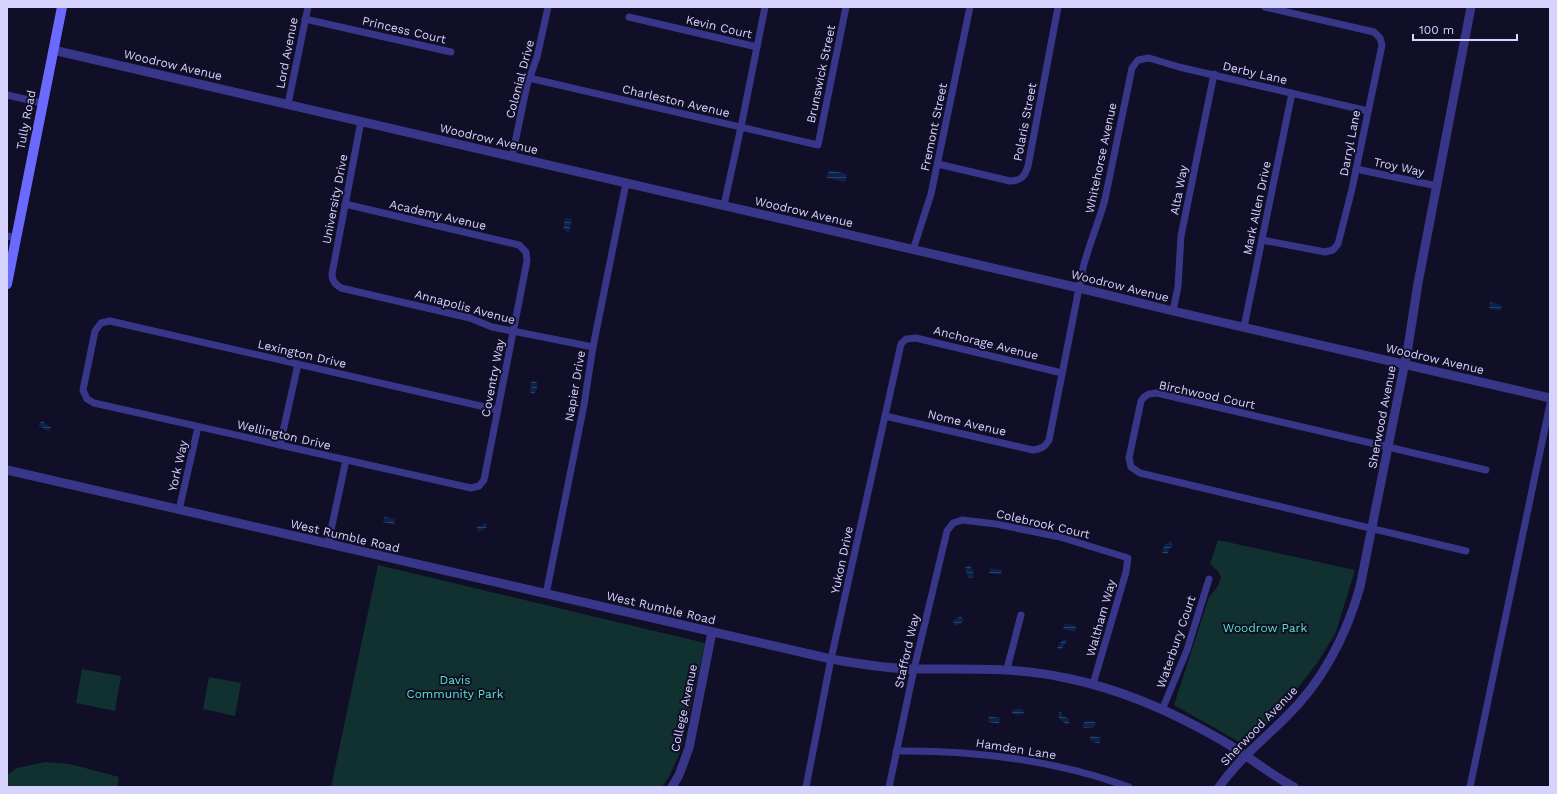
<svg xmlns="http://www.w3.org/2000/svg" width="1557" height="794" viewBox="0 0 1557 794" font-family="'Work Sans',sans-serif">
  <defs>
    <pattern id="water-rules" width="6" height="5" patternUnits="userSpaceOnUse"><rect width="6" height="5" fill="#09234a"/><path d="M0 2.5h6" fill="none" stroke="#2c4265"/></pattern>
  </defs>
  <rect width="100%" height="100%" fill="#110e27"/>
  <g fill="#10312f">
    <path d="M1218 540 1355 570 1336 632 1318 662 1279 712 1266 725 1241 743 1174 705 1209 597 1218 586 1221 577 1218 571 1210 564Z"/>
    <path d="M378 565 705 643 681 750 669 777 662 787H331Z"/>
    <path d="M82 669 121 676 115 711 76 703Z"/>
    <path d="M209 677 241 683 235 716 203 709Z"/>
    <path d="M45 762 70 764 119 777 117 787H7V775L17 768Z"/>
  </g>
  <g fill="url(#water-rules)">
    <path d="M829 170 847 174 845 182 827 178Z"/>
    <path d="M565 218 572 219 569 232H566L565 229H563Z"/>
    <path d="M1490 302 1502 305 1500 311 1489 308Z"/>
    <path d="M534 380 537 383V389L534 394H532L529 391 531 388V382Z"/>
    <path d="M42 421 51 427 50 430 48 431 39 426V424Z"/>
    <path d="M384 517 395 519 394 525 383 522Z"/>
    <path d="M485 523 487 524V527L480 532 477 531V526H480Z"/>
    <path d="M1171 542 1173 546 1169 549 1168 554 1162 553 1164 545Z"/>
    <path d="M970 565 973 571 974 577 969 578 965 570 966 566Z"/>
    <path d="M990 568 1002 570 1001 575 989 573Z"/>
    <path d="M961 616 964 621 956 626 952 621Z"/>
    <path d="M1065 623 1076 626 1075 632 1063 629Z"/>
    <path d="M1063 639 1067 640V641L1061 650 1057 648Z"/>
    <path d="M1013 709H1023L1024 714 1015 715 1012 713Z"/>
    <path d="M1060 712H1061L1063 716 1069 719V724H1066L1059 719 1058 714Z"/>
    <path d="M989 716 1000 718 999 724 988 722Z"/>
    <path d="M1092 721 1096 723 1094 727 1084 728 1083 725 1084 722Z"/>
    <path d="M1091 735 1101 738 1099 744 1089 740Z"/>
  </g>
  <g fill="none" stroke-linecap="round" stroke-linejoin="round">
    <g stroke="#373689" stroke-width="7">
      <path d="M629 17 757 47"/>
      <path d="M305 19 451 52"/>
      <path d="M529 78 818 145 846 7"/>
      <path d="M7 95 42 103"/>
      <path d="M288 104 308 7"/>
      <path d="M361 121 332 274C332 281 335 284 341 288L470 318 492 327 593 347"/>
      <path d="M512 157 527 85 537 57 548 7"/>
      <path d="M938 164 1010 181C1021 181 1025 176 1028 166L1058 7"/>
      <path d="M1356 169 1437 186"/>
      <path d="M345 204 519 245 526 252 527 261 484 480 479 486 471 488 94 403 87 399 83 390 95 331 101 323 110 321 498 410"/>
      <path d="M724 205 741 127 765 7"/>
      <path d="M7 236 16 238"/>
      <path d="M1262 240 1325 252 1333 250 1338 244 1352 189 1382 45 1380 38 1374 32 1265 7"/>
      <path d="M913 250 931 194 970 7"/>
      <path d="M1173 311 1178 287 1181 236 1214 74"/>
      <path d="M1244 327 1292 93"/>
      <path d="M885 416 1033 450C1041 449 1045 447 1049 440L1083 268C1089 244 1099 222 1105 199L1132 68 1138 60 1149 58 1179 67 1368 111"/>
      <path d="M280 445 298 364"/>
      <path d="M179 510 198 427"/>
      <path d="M328 544 346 460"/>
      <path d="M1466 551 1140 473 1131 467 1129 458 1141 401 1144 397 1149 394 1157 393 1486 470"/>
      <path d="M546 594 584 405 593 347 626 183"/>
      <path d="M1007 669 1021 615"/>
      <path d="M1162 710 1187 650 1209 579"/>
      <path d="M896 751C976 750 1054 760 1129 787"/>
      <path d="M806 787 831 659 901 344 906 339 916 338 1062 373"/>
      <path d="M889 787 914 669 947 531 953 523 962 520 996 524 1060 537 1128 558 1126 572 1093 684"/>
      <path d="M1470 787 1550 404"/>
    </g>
    <g stroke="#373689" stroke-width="9">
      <path d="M53 50 1079 288 1173 311 1550 398"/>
      <path d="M7 470 831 659C859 664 888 669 916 669 966 669 1016 667 1066 678 1121 689 1175 713 1223 741 1247 755 1269 774 1294 787"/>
      <path d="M672 787 679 775 689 748 712 632"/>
      <path d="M1219 787C1238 760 1263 740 1286 717 1323 681 1346 636 1360 587L1408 347 1418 283 1471 7"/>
    </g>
    <path stroke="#6a6aff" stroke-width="10" d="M7 284 62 7"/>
  </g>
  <g text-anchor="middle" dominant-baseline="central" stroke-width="4" stroke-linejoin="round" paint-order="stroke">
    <g font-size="12" fill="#d7d3ff" stroke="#110e27">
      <text transform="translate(719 27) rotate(13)">Kevin Court</text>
      <text transform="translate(404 30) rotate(13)">Princess Court</text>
      <text transform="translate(287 53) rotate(-79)">Lord Avenue</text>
      <text transform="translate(173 65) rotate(13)">Woodrow Avenue</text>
      <text transform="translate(1255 73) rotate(13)">Derby Lane</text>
      <text transform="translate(821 74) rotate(-78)">Brunswick Street</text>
      <text transform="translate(520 79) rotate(-75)">Colonial Drive</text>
      <text transform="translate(676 101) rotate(13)">Charleston Avenue</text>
      <text transform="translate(26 120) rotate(-79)">Tully Road</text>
      <text transform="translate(1025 122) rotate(-79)">Polaris Street</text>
      <text transform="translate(934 127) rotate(-78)">Fremont Street</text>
      <text transform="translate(489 139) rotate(13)">Woodrow Avenue</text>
      <text transform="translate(1350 143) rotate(-79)">Darryl Lane</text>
      <text transform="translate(1101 158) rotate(-78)">Whitehorse Avenue</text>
      <text transform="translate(1399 167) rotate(12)">Troy Way</text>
      <text transform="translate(1179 190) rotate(-79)">Alta Way</text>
      <text transform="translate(335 199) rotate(-79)">University Drive</text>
      <text transform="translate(1257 208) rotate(-78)">Mark Allen Drive</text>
      <text transform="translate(804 212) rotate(13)">Woodrow Avenue</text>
      <text transform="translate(438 215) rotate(13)">Academy Avenue</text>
      <text transform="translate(1120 286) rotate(14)">Woodrow Avenue</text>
      <text transform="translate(465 307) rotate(15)">Annapolis Avenue</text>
      <text transform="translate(986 343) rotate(14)">Anchorage Avenue</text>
      <text transform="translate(302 354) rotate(13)">Lexington Drive</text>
      <text transform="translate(1435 359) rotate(13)">Woodrow Avenue</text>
      <text transform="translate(493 378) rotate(-79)">Coventry Way</text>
      <text transform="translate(575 386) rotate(-80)">Napier Drive</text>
      <text transform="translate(1207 395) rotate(12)">Birchwood Court</text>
      <text transform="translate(1382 417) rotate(-79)">Sherwood Avenue</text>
      <text transform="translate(967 423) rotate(13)">Nome Avenue</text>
      <text transform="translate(284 435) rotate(13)">Wellington Drive</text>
      <text transform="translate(178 466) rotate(-77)">York Way</text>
      <text transform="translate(1043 524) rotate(13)">Colebrook Court</text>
      <text transform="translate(345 536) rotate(13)">West Rumble Road</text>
      <text transform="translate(842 560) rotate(-78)">Yukon Drive</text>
      <text transform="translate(661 608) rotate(13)">West Rumble Road</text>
      <text transform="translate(1101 618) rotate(-74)">Waltham Way</text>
      <text transform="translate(1176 642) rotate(-71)">Waterbury Court</text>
      <text transform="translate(907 651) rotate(-77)">Stafford Way</text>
      <text transform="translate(684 708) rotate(-78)">College Avenue</text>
      <text transform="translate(1259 726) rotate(-46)">Sherwood Avenue</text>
      <text transform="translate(1016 749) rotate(9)">Hamden Lane</text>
    </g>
    <g font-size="12" fill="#57e7bf" stroke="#110e27">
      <text x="1265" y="628">Woodrow Park</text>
      <text x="455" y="680">Davis<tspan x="455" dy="14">Community Park</tspan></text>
    </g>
  </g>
  <rect width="1557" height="794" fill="none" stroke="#d7d3ff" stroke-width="16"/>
  <path d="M1413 34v6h104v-6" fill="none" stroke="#d7d3ff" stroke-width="2"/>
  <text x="1419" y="34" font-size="12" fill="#d7d3ff" stroke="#110e27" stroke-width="3" paint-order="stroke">100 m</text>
</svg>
